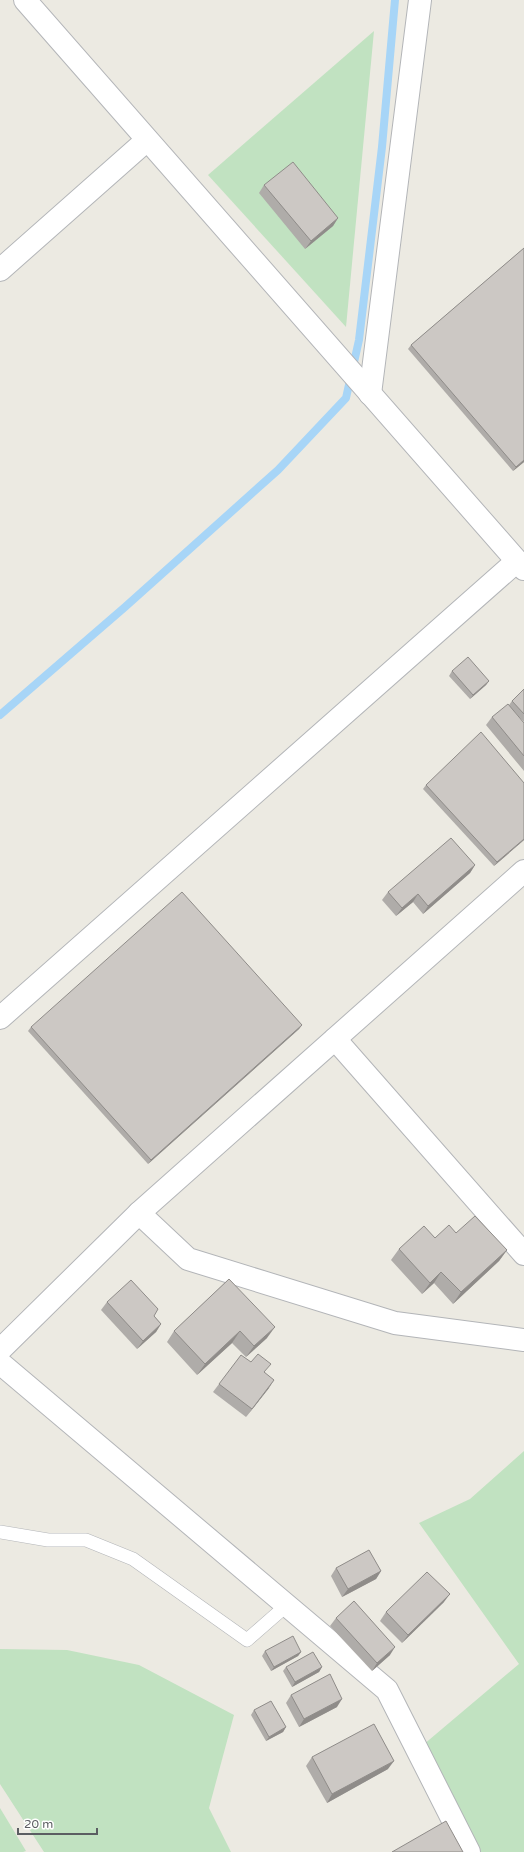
<svg xmlns="http://www.w3.org/2000/svg" width="524" height="1852" viewBox="0 0 524 1852" font-family="'Varela Round',sans-serif">
  <rect width="100%" height="100%" fill="#eceae2"/>
  <g fill="#c1e2c1">
    <path d="M374 31 346 327 208 175Z"/>
    <path d="M524 1451V1852H471L423 1745 519 1664 419 1523 470 1499Z"/>
    <path d="M0 1649 67 1650 139 1665 234 1715 209 1808 231 1852H44L0 1784Z"/>
    <path d="M0 1808 26 1851 23 1852H0Z"/>
  </g>
  <g fill="none" stroke-linecap="round" stroke-linejoin="round">
    <path stroke="#a7d5f7" stroke-width="8" d="M0 715 125 607 278 470 346 398 359 340 382 147 395 0"/>
    <g stroke="#b3b5b8" stroke-width="14">
      <path id="service" d="M0 1532 48 1540H86L133 1559 247 1640 287 1605"/>
    </g>
    <g stroke="#b3b5b8" stroke-width="24">
      <g id="minor">
        <path d="M0 270 147 140"/>
        <path d="M370 394 420 0"/>
        <path d="M0 1018 517 561"/>
        <path d="M335 1039 524 1254"/>
        <path d="M139 1213 188 1259 395 1323 524 1340"/>
        <path d="M0 1363 387 1690 469 1852"/>
      </g>
    </g>
    <g stroke="#b3b5b8" stroke-width="24">
      <g id="tertiary">
        <path d="M25 0 524 569"/>
        <path d="M0 1350 139 1213 524 871"/>
      </g>
    </g>
    <use href="#service" stroke="#fff" stroke-width="13"/>
    <use href="#minor" stroke="#fff" stroke-width="22"/>
    <use href="#tertiary" stroke="#fff" stroke-width="22"/>
  </g>
  <g fill="#afaca9">
    <path d="M264 185 338 218 333 226 305 249 259 193Z"/>
    <path d="M524 248V462L513 471 408 349 411 345Z"/>
    <path d="M452 671 489 681 486 685 470 699 449 676Z"/>
    <path d="M524 689V722L510 707 524 723V771L486 725 492 717 509 705 512 701Z"/>
    <path d="M426 785 524 840 494 866 423 789Z"/>
    <path d="M475 865 470 873 423 914 413 902 396 916 382 900 388 892Z"/>
    <path d="M302 1025 299 1029 148 1164 28 1031 31 1027Z"/>
    <path d="M456 1233 507 1250 499 1261 453 1304 434 1283 422 1294 391 1260 399 1249 435 1238Z"/>
    <path d="M229 1279 267 1338 246 1357 232 1343 197 1375 167 1342 174 1331Z"/>
    <path d="M107 1302 154 1316 161 1324 156 1332 137 1349 101 1310Z"/>
    <path d="M265 1372 269 1388 246 1417 213 1392 219 1384Z"/>
    <path d="M336 1568 381 1571 376 1579 342 1597 331 1576Z"/>
    <path d="M444 1602 402 1643 380 1621 386 1612Z"/>
    <path d="M336 1618 390 1655 372 1671 330 1626Z"/>
    <path d="M265 1651 301 1652 298 1656 271 1671 262 1656Z"/>
    <path d="M286 1667H322L319 1672 292 1687 283 1671Z"/>
    <path d="M291 1695 337 1707 299 1727 286 1703Z"/>
    <path d="M254 1710 286 1727 283 1732 266 1741 251 1715Z"/>
    <path d="M312 1757 388 1769 327 1803 306 1766Z"/>
  </g>
  <g fill="#8f8c89">
    <path d="M338 218 333 226 305 249 311 241Z"/>
    <path d="M524 460V462L513 471 516 467Z"/>
    <path d="M489 681 486 685 470 699 473 695Z"/>
    <path d="M524 839V840L494 866 497 862Z"/>
    <path d="M475 865 470 873 423 914 428 906Z"/>
    <path d="M418 894 413 902 396 916 402 908Z"/>
    <path d="M302 1025 299 1029 148 1164 151 1160Z"/>
    <path d="M507 1250 499 1261 453 1304 461 1292Z"/>
    <path d="M441 1272 434 1283 422 1294 430 1283Z"/>
    <path d="M161 1324 156 1332 137 1349 143 1341Z"/>
    <path d="M275 1327 267 1338 246 1357 254 1346Z"/>
    <path d="M240 1331 232 1343 197 1375 205 1364Z"/>
    <path d="M274 1380 269 1388 246 1417 252 1409Z"/>
    <path d="M381 1571 376 1579 342 1597 348 1589Z"/>
    <path d="M450 1594 444 1602 402 1643 408 1635Z"/>
    <path d="M395 1647 390 1655 372 1671 377 1663Z"/>
    <path d="M301 1652 298 1656 271 1671 274 1667Z"/>
    <path d="M322 1667 319 1672 292 1687 295 1682Z"/>
    <path d="M342 1699 337 1707 299 1727 304 1719Z"/>
    <path d="M286 1727 283 1732 266 1741 269 1737Z"/>
    <path d="M394 1761 388 1769 327 1803 332 1794Z"/>
  </g>
  <g fill="#ccc8c4" stroke="#8f8c89">
    <path d="M293 162 338 218 311 241 264 185Z"/>
    <path d="M524 248V460L516 467 411 345Z"/>
    <path d="M468 657 489 681 473 695 452 671Z"/>
    <path d="M524 689V714L512 701Z"/>
    <path d="M508 704 524 723V756L492 717Z"/>
    <path d="M481 732 524 783V839L497 862 426 785Z"/>
    <path d="M451 838 475 865 428 906 418 894 402 908 388 892Z"/>
    <path d="M182 892 302 1025 151 1160 31 1027Z"/>
    <path d="M475 1216 507 1250 461 1292 441 1272 430 1283 399 1249 424 1226 435 1238 449 1225 456 1233Z"/>
    <path d="M229 1279 275 1327 254 1346 240 1331 205 1364 174 1331Z"/>
    <path d="M131 1280 158 1309 154 1316 161 1324 143 1341 107 1302Z"/>
    <path d="M258 1354 271 1364 264 1372 274 1380 252 1409 219 1384 241 1355 251 1362Z"/>
    <path d="M369 1550 381 1571 348 1589 336 1568Z"/>
    <path d="M427 1572 450 1594 408 1635 386 1612Z"/>
    <path d="M354 1601 395 1647 377 1663 336 1618Z"/>
    <path d="M293 1636 301 1652 274 1667 265 1651Z"/>
    <path d="M313 1652 322 1667 295 1682 286 1667Z"/>
    <path d="M330 1674 342 1699 304 1719 291 1695Z"/>
    <path d="M271 1701 286 1727 269 1737 254 1710Z"/>
    <path d="M374 1724 394 1761 332 1794 312 1757Z"/>
    <path d="M446 1821 463 1852H392Z"/>
  </g>
  <path d="M18 1828v6h79v-6" fill="none" stroke="#5b5e62" stroke-width="2"/>
  <text x="24" y="1828" font-size="12" fill="#5b5e62" stroke="#ffffff" stroke-width="3" paint-order="stroke">20 m</text>
</svg>
